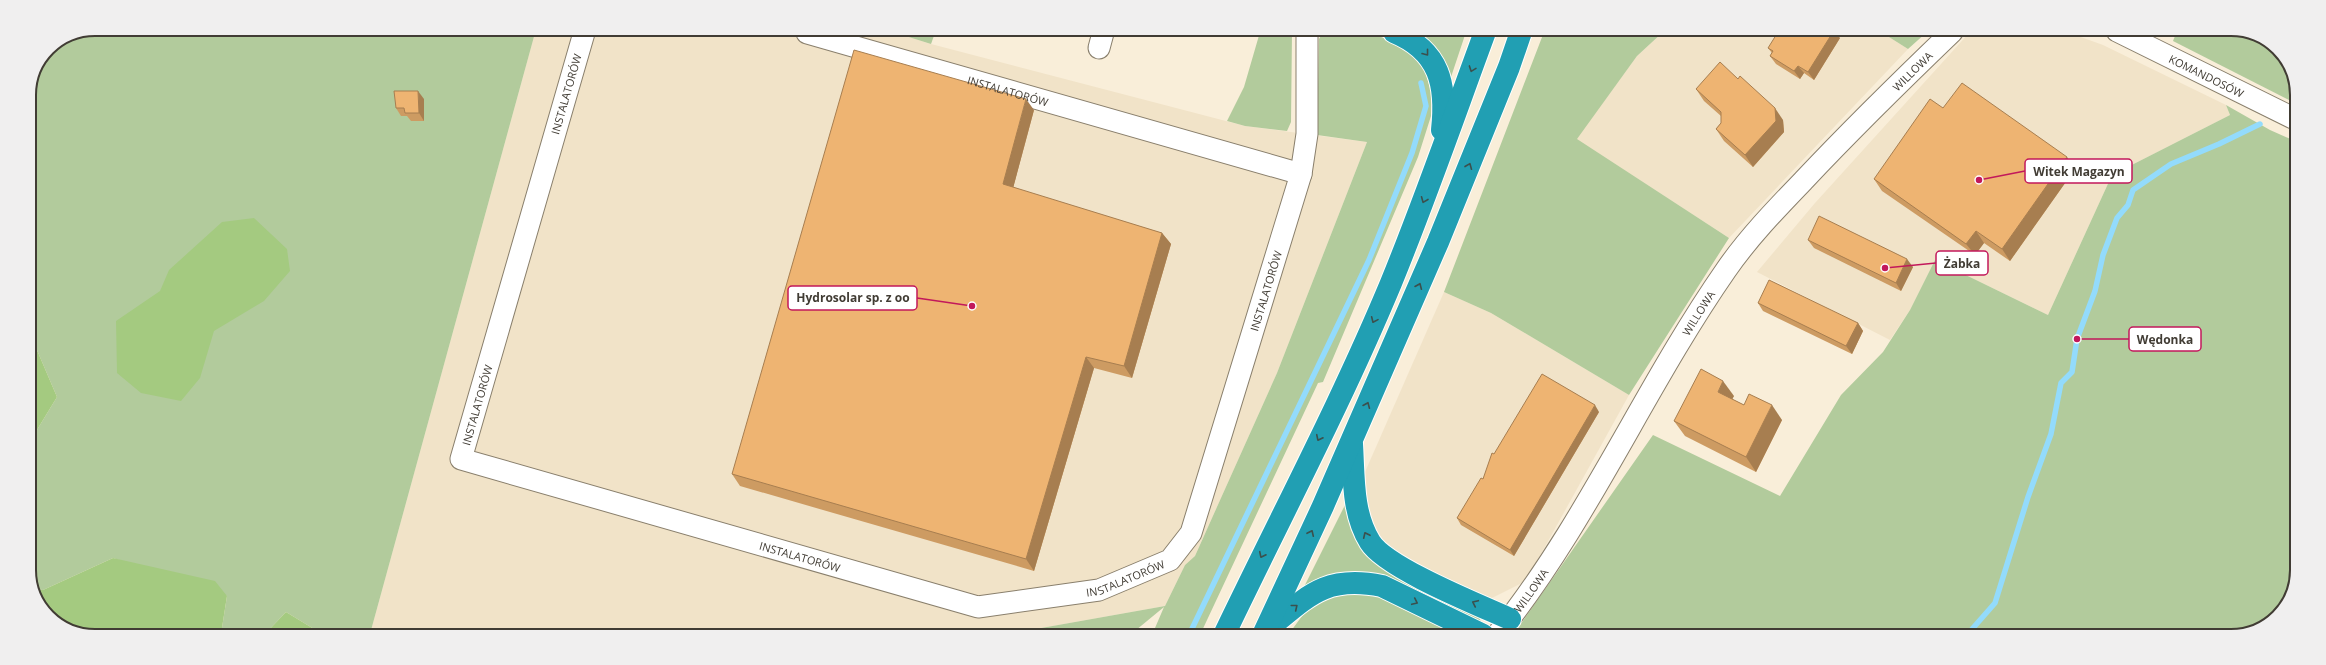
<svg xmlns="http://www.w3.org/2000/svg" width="2326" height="665" viewBox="0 0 2326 665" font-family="'Open Sans',sans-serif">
  <rect width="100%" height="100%" fill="#f9eed9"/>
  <g fill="#f1e3c8">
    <path d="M2064 31 2103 45 2226 105 2230 115 2112 175 2048 315 1935 260 1910 310 1890 340 1757 272 1815 203 1970 32Z"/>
    <path d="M1663 32H1881L1908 49 1729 238 1576 139 1637 56Z"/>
    <path d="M535 33H896L931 44 1245 126 1367 142 1277 373 1195 556 1185 565 1165 606 1002 635 370 634Z"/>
    <path d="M1444 292 1491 313 1629 395 1526 581 1492 598 1464 591 1402 563 1377 540 1363 506 1365 472Z"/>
  </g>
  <g fill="#b2cb9c">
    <path d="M2177 31H2248L2281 52 2297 91V104L2173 41Z"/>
    <path d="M1260 32H1292L1291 122 1287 131 1245 126 1227 121 1244 87Z"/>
    <path d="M1323 32H1370L1399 45 1416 56 1426 74 1432 95 1431 116 1418 157 1323 382 1318 383 1200 635H1152L1164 607 1130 635H1002L1165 606 1185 565 1195 556 1277 373 1367 142 1317 135 1319 39Z"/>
    <path d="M1416 32H1466L1449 83Z"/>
    <path d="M1544 32H1663L1637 56 1577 139 1729 238 1629 395 1491 313 1444 292Z"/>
    <path d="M1881 32H1927L1908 49Z"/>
    <path d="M535 33 370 634H316L314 629 286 612 265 634H221L227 596 113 558 43 590 35 589C26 567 26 536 32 513L29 509V443L57 397 31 336 29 325V95C36 61 41 53 70 34Z"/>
    <path d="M896 33H935L931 44Z"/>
    <path d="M2226 105 2270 130 2297 142 2295 587 2271 622 2231 636H1930L1925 630 1901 633 1900 636 1513 635 1653 435 1780 496 1841 395 1883 352 1910 310 1935 260 2048 315 2112 175 2230 115Z"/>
    <path d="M1348 499 1352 519 1478 614 1481 622 1477 623 1386 581 1302 591Z"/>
    <path d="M1349 590C1380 598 1438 608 1457 635H1288L1308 608Z"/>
  </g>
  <g fill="#a4ca80">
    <path d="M254 218 287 249 290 271 264 301 214 331 200 378 181 401 141 393 117 373 116 321 160 291 169 270 222 222Z"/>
    <path d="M29 325 31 336 57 397 29 443Z"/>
    <path d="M113 558 215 581 227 596 221 634H78L45 613 35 589 43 590Z"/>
    <path d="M286 612 314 629 316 634H265Z"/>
  </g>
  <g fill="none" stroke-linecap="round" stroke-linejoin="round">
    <g stroke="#93dbfc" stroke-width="5.5">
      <path d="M1189 635 1369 260 1412 153 1426 106 1421 83"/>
      <path d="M1966 636 1995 603 2028 497 2051 434 2061 383 2072 372 2077 339 2095 291 2103 255 2117 218 2128 205 2133 190 2171 164 2219 144 2260 124"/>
    </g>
    <g stroke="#897f6c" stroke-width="23">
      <g id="minor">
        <path id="s1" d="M2117 31 2297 120"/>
        <path id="s2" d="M584 33 461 459 978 607 1099 590 1170 560 1191 533 1301 174 1307 134V32"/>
        <path id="s3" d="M807 33 1301 174"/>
        <path d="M1099 48 1103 33"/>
        <path id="s4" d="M1497 635C1587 523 1644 388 1726 270 1748 238 1777 208 1804 180 1852 129 1902 80 1952 32"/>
      </g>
    </g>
    <g stroke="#fff" stroke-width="24">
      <g id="highway">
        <path d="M1394 32C1440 51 1447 85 1442 130"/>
        <path d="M1352 444C1354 477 1352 513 1370 542 1386 568 1479 605 1510 619"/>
        <path d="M1269 628C1309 595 1326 575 1382 586L1483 635"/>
        <path d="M1224 635C1280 518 1341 403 1391 283 1425 200 1454 116 1485 32"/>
        <path d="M1263 635 1323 506 1438 242 1509 67 1521 32"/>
      </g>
    </g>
    <use href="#minor" stroke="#fff" stroke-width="21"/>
    <use href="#highway" stroke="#219fb3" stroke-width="22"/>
  </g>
  <g fill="#cd9b62">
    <path d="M1840 38 1814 80 1804 73 1800 79 1776 64 1770 56 1772 53 1768 48Z"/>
    <path d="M1696 89 1783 120 1784 132 1753 167 1724 141 1716 129 1721 123V116L1704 101Z"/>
    <path d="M424 99V121H411L407 116H401L396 108Z"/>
    <path d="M1943 108 2075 169 2010 261 1984 243 1975 255 1882 191 1874 179Z"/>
    <path d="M1034 110 1013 188 1162 233 1171 244 1132 378 1094 368 1034 571 740 486 732 474Z"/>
    <path d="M1808 240 1913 267 1901 291 1814 248Z"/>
    <path d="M1758 303 1858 323 1863 331 1852 354 1763 311Z"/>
    <path d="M1734 396 1732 399 1744 405 1782 420 1756 472 1685 436 1674 421Z"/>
    <path d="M1599 412 1514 556 1461 525 1457 518 1483 479 1494 454Z"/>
  </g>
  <g fill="#a77e50">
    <path d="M1833 32H1835L1840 38 1814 80 1808 72Z"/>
    <path d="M1798 66 1804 73 1800 79 1794 71Z"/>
    <path d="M418 91 424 99V121L419 113Z"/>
    <path d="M1026 99 1034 110 1011 196 1003 184Z"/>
    <path d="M1775 108 1783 120 1784 132 1753 167 1745 155Z"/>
    <path d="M2067 157 2075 169 2010 261 2002 249Z"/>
    <path d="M1976 231 1984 243 1975 255 1966 244Z"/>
    <path d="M1162 233 1171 244 1132 378 1124 366Z"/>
    <path d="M1907 259 1913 267 1901 291 1896 283Z"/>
    <path d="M1858 323 1863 331 1852 354 1846 346Z"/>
    <path d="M1086 357 1094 368 1034 571 1026 559Z"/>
    <path d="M1723 381 1734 396 1728 407 1718 392Z"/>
    <path d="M1595 405 1599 412 1514 556 1510 550Z"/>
    <path d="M1772 405 1782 420 1756 472 1746 457Z"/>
  </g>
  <g fill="#eeb472" stroke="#a77e50">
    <path d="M1778 32H1833L1808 72 1798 66 1794 71 1770 56 1773 51 1768 48Z"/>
    <path d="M854 50 1026 99 1003 184 1162 233 1124 366 1086 357 1026 559 732 474Z"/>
    <path d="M1720 62 1738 79 1740 76 1775 108 1776 121 1745 155 1716 129 1721 123V112L1696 89Z"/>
    <path d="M1962 83 2067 157 2002 249 1976 231 1966 244 1874 179 1930 99 1943 108Z"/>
    <path d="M394 91H418L419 113H405L404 108H396Z"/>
    <path d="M1819 216 1907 259 1896 283 1808 240Z"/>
    <path d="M1769 280 1858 323 1846 346 1758 303Z"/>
    <path d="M1701 369 1723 381 1718 392 1744 405 1749 394 1772 405 1746 457 1674 421Z"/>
    <path d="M1542 374 1595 405 1510 550 1457 518 1481 478 1483 479 1492 453 1494 454Z"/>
  </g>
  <defs><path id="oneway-chevron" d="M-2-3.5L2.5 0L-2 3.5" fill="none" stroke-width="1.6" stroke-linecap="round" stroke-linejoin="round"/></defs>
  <g stroke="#3b504d">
    <use href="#oneway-chevron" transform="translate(1426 53) rotate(52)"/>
    <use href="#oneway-chevron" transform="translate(1472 69) rotate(110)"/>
    <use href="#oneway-chevron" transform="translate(1469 166) rotate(-68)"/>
    <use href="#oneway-chevron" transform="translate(1424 200) rotate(112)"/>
    <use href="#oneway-chevron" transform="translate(1419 286) rotate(-67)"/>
    <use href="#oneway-chevron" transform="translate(1374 320) rotate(114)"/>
    <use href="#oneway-chevron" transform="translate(1367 405) rotate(-67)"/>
    <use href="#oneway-chevron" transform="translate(1319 438) rotate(116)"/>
    <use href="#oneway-chevron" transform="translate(1311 533) rotate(-65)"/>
    <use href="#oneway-chevron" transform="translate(1366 535) rotate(-115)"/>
    <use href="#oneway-chevron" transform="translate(1262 555) rotate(116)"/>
    <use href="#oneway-chevron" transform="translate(1415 602) rotate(25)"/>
    <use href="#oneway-chevron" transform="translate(1475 603) rotate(-155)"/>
    <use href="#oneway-chevron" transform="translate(1295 607) rotate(-39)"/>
  </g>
  <g text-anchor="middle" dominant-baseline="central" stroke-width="3" stroke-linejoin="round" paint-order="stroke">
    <g font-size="11" fill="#413c34" stroke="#fff">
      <text stroke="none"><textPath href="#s4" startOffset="704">WILLOWA</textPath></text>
      <text stroke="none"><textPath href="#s1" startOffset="100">KOMANDOSÓW</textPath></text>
      <text stroke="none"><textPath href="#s3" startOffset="209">INSTALATORÓW</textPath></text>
      <text transform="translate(566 94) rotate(-74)">INSTALATORÓW</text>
      <text stroke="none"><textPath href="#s2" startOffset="1468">INSTALATORÓW</textPath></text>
      <text stroke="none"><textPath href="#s4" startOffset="380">WILLOWA</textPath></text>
      <text transform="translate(477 405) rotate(-74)">INSTALATORÓW</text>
      <text stroke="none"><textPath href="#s2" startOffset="796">INSTALATORÓW</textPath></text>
      <text stroke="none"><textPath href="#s2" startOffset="1132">INSTALATORÓW</textPath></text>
      <text stroke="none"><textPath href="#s4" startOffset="56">WILLOWA</textPath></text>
    </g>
  </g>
  <path d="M0 0H2326V665H0ZM95 36H2231A59 59 0 0 1 2290 95V570A59 59 0 0 1 2231 629H95A59 59 0 0 1 36 570V95A59 59 0 0 1 95 36Z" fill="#f0efef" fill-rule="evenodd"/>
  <path fill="none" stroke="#413c34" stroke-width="2" d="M95 36H2231A59 59 0 0 1 2290 95V570A59 59 0 0 1 2231 629H95A59 59 0 0 1 36 570V95A59 59 0 0 1 95 36Z"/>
  <path fill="none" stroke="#c2185b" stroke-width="1.5" d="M1979 180L2025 171M1885 268L1936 263M972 306L917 298M2077 339L2129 339"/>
  <g fill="#c2185b" stroke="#fff" stroke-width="1.5">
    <circle cx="1979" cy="180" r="4"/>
    <circle cx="1885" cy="268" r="4"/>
    <circle cx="972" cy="306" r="4"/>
    <circle cx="2077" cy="339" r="4"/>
  </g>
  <g fill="#fff" stroke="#c2185b" stroke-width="1.5">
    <rect x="2025" y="159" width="107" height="24" rx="4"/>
    <rect x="1936" y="251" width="52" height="24" rx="4"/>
    <rect x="788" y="286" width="129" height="24" rx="4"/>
    <rect x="2129" y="327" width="72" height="24" rx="4"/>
  </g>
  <g font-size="12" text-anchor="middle" font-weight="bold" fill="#413c34">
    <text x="2079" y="176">Witek Magazyn</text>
    <text x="1962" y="268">Żabka</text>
    <text x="853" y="302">Hydrosolar sp. z oo</text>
    <text x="2165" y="344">Wędonka</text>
  </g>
</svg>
